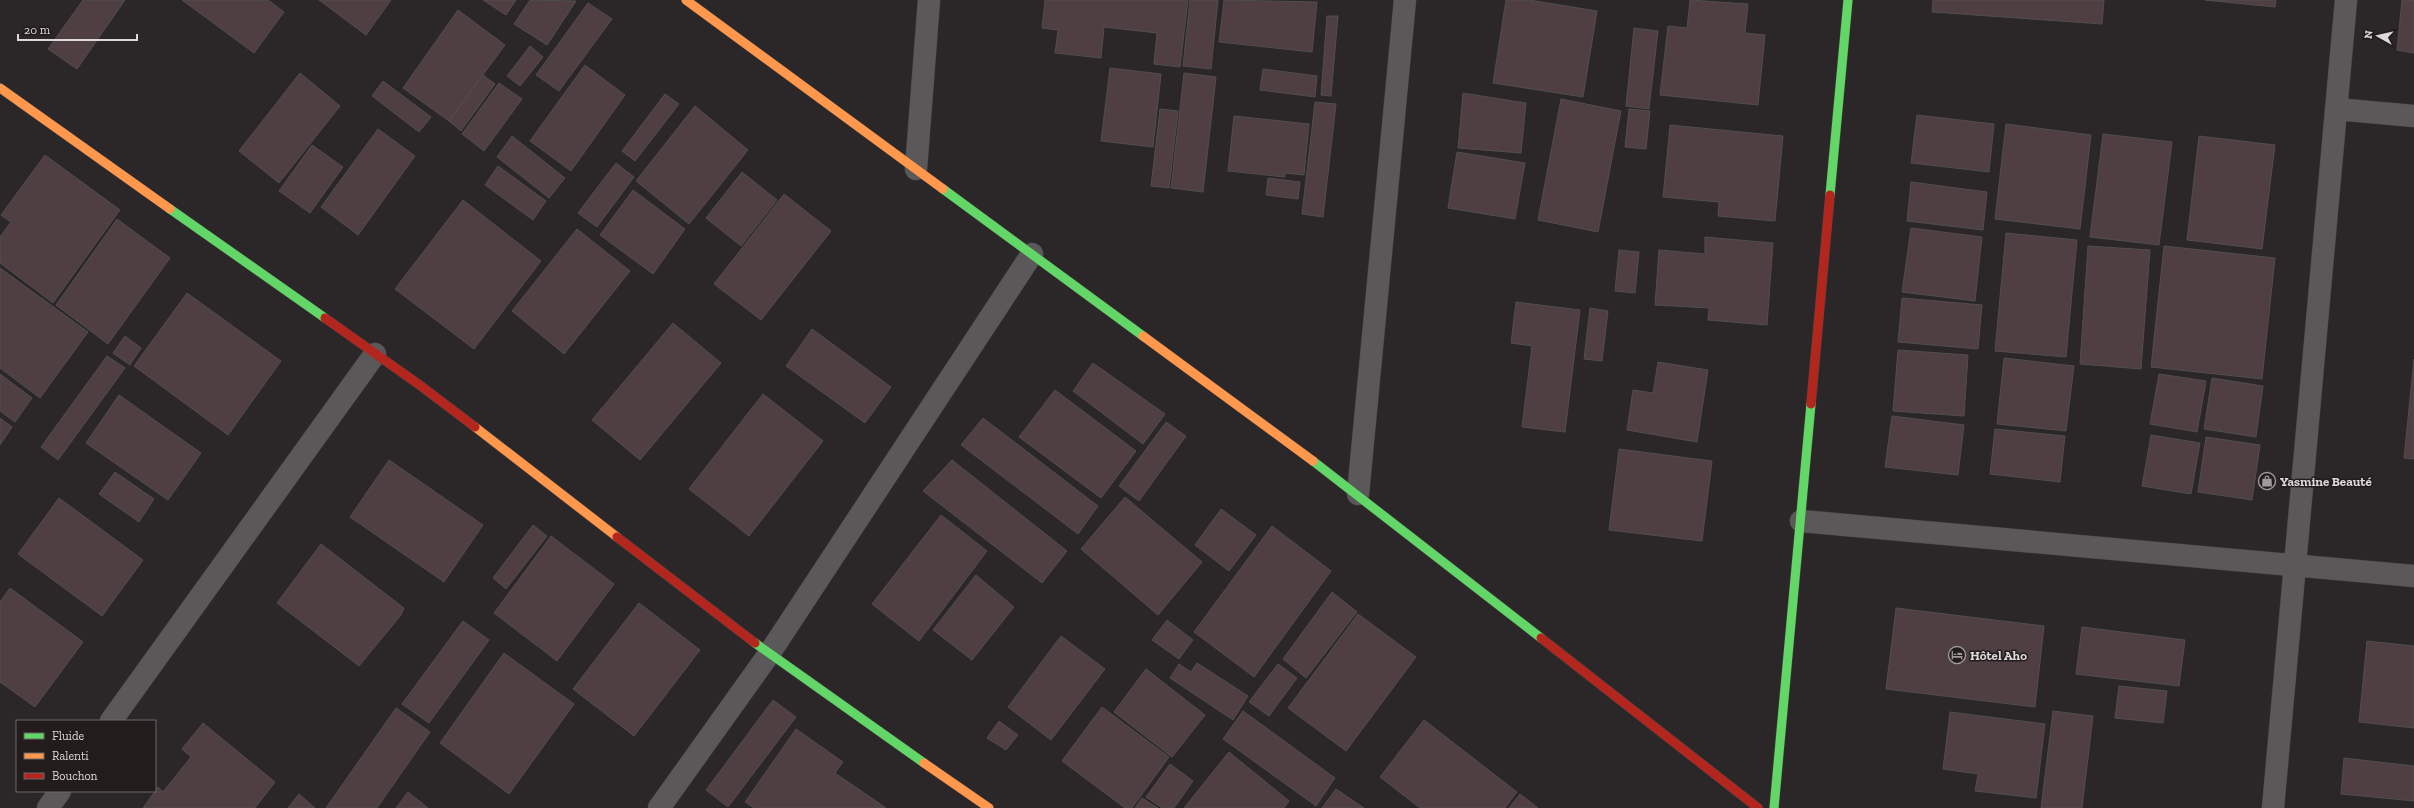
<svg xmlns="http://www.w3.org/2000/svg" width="2414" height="808" viewBox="0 0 2414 808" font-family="'Zilla Slab',serif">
  <rect width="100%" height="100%" fill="#2b2627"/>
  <g fill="#4f3f42" stroke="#514e4e">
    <path d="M83 0H125L77 69 48 49Z"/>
    <path d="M182 0H268L284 12 254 53Z"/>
    <path d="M319 0H391L366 35Z"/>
    <path d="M483 0H516L506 15Z"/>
    <path d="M530 0 576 1 547 45 514 24Z"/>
    <path d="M1045 0H1188L1180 67 1154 64 1157 33 1104 27 1101 58 1055 53 1058 30 1042 28Z"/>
    <path d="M1190 0H1218L1211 69 1183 66Z"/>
    <path d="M1224 0 1317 2 1312 52 1219 42Z"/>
    <path d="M1506 0H1529L1597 11 1583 97 1493 83Z"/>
    <path d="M1690 0 1748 4 1745 33 1765 35 1758 105 1660 95 1668 26 1687 28Z"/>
    <path d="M1933 0H2104L2102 24 1932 12Z"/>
    <path d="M2205 0H2276L2275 7Z"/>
    <path d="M2402 0H2414V53L2397 50Z"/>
    <path d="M588 3 612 19 559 91 536 75Z"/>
    <path d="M458 10 505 45 449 121 403 88Z"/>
    <path d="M1327 16H1338L1331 96 1321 95Z"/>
    <path d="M1634 28 1658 31 1649 109 1626 106Z"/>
    <path d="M530 46 543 57 520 86 507 76Z"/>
    <path d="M585 65 625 95 571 171 530 141Z"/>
    <path d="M1110 68 1161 74 1153 147 1101 141Z"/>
    <path d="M1263 69 1317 76 1315 97 1260 90Z"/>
    <path d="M300 73 340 106 279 183 239 151Z"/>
    <path d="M1184 73 1216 77 1203 192 1171 188Z"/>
    <path d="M483 75 495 84 461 131 449 121Z"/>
    <path d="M383 81 431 117 419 132 372 96Z"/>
    <path d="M499 83 522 99 484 151 462 134Z"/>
    <path d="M1463 93 1526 103 1521 153 1458 148Z"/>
    <path d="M665 94 679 104 635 161 622 151Z"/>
    <path d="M1561 99 1621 111 1598 232 1538 220Z"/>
    <path d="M1315 102 1336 104 1323 217 1302 214Z"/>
    <path d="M695 106 748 150 689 224 636 181Z"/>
    <path d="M1160 109 1178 111 1169 188 1151 186Z"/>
    <path d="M1629 109 1650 111 1646 149 1625 147Z"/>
    <path d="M1917 115 1994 124 1989 172 1911 163Z"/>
    <path d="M1234 116 1309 124 1304 175 1285 173V177L1228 171Z"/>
    <path d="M2006 124 2091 135 2080 229 1995 219Z"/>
    <path d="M1670 125 1783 136 1775 221 1718 216 1719 202 1663 197Z"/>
    <path d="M378 129 415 156 358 235 321 207Z"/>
    <path d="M2103 134 2172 142 2159 245 2090 237Z"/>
    <path d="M512 136 565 178 549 198 497 157Z"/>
    <path d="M2199 136 2275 145 2262 249 2187 240Z"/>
    <path d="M312 145 343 167 310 213 279 191Z"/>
    <path d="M1457 152 1525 163 1515 219 1448 208Z"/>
    <path d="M45 155 120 210 53 303 0 263V237L11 222 1 215Z"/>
    <path d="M616 163 634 177 597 227 578 213Z"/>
    <path d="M498 166 546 201 533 220 485 185Z"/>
    <path d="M742 172 777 200 741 246 706 218Z"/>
    <path d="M1268 178 1300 182 1298 199 1266 195Z"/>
    <path d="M1911 182 1987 192 1983 230 1907 221Z"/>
    <path d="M633 190 685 229 653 274 600 235Z"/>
    <path d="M784 194 831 231 761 320 714 284Z"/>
    <path d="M463 200 541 261 474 349 395 289Z"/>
    <path d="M117 219 170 258 108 344 56 305Z"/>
    <path d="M1911 228 1982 237 1975 301 1902 292Z"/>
    <path d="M577 229 630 271 564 354 512 311Z"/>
    <path d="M2006 233 2077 240 2066 357 1995 351Z"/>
    <path d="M1705 237 1773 243 1767 325 1708 320 1709 308 1655 305 1659 250 1705 254Z"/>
    <path d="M2088 246 2150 250 2141 369 2080 364Z"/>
    <path d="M2164 246 2275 258 2262 379 2151 367Z"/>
    <path d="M1619 250 1639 252 1635 293 1615 291Z"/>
    <path d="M0 268 88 332 40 398 0 368Z"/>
    <path d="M187 293 281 361 228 435 134 366Z"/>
    <path d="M1902 298 1982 305 1978 349 1898 342Z"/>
    <path d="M1516 302 1580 310 1565 432 1522 427 1532 346 1511 343Z"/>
    <path d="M1590 308 1608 311 1602 361 1584 359Z"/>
    <path d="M673 323 721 363 640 460 592 420Z"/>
    <path d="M812 329 891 387 865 423 786 366Z"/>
    <path d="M125 336 141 348 130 365 113 353Z"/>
    <path d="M1898 350 1968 355 1964 416 1893 411Z"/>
    <path d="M107 356 125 368 58 460 41 447Z"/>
    <path d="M2004 358 2074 366 2066 431 1997 424Z"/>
    <path d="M2414 359V459L2404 458Z"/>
    <path d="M1658 362 1708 370 1697 442 1627 430 1633 390 1653 393Z"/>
    <path d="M1093 363 1165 414 1143 444 1073 391Z"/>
    <path d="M0 374 32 398 15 422 0 411Z"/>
    <path d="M2159 374 2206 381 2197 432 2150 424Z"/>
    <path d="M2212 378 2263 386 2256 437 2204 429Z"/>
    <path d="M1055 390 1136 451 1101 498 1019 437Z"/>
    <path d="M763 394 823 441 749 536 689 489Z"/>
    <path d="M119 395 201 453 168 500 86 443Z"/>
    <path d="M1892 416 1964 425 1958 475 1885 467Z"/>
    <path d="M0 418 12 427 0 445Z"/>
    <path d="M983 418 1098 506 1078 534 961 445Z"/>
    <path d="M1166 422 1186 436 1139 501 1119 486Z"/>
    <path d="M1995 429 2065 436 2060 482 1990 474Z"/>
    <path d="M2151 435 2200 443 2191 494 2142 486Z"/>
    <path d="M2206 437 2260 445 2252 500 2198 492Z"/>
    <path d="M1619 449 1712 461 1702 541 1609 530Z"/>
    <path d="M389 460 483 525 444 582 350 517Z"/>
    <path d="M952 460 1067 551 1042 583 923 491Z"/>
    <path d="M115 472 154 499 139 522 99 494Z"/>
    <path d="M1125 497 1202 562 1158 615 1081 549Z"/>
    <path d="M59 498 143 560 102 616 18 554Z"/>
    <path d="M1221 509 1256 535 1229 571 1195 545Z"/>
    <path d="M941 515 987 551 919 641 872 604Z"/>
    <path d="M533 525 547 536 506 589 493 578Z"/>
    <path d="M1272 526 1331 571 1254 677 1194 632Z"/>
    <path d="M551 536 614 584 557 661 494 613Z"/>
    <path d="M321 544 404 608 401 615 359 666 277 603Z"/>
    <path d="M976 575 1014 607 972 660 933 630Z"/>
    <path d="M10 588 83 642 35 707 0 682V602Z"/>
    <path d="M1332 592 1357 612 1306 678 1283 659Z"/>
    <path d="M639 603 700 650 634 736 573 689Z"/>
    <path d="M1896 608 2044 626 2035 707 1886 689Z"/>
    <path d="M1358 614 1416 657 1346 751 1288 708Z"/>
    <path d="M1167 620 1193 640 1179 659 1152 640Z"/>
    <path d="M463 621 489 640 429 723 402 704Z"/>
    <path d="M2082 627 2185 640 2179 686 2076 674Z"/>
    <path d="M1061 636 1105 669 1051 740 1008 707Z"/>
    <path d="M2367 641 2414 646V728L2359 722Z"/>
    <path d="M504 653 574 704 509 794 440 743Z"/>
    <path d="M1197 663 1248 696 1233 720 1170 678 1179 664 1191 672Z"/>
    <path d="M1278 664 1297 678 1269 716 1249 702Z"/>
    <path d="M1146 669 1205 715 1172 757 1114 712Z"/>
    <path d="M2119 686 2167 691 2163 723 2115 718Z"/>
    <path d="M773 700 796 717 728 807 706 790Z"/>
    <path d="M1102 707 1169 757 1132 808H1125L1062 761Z"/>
    <path d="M396 708 430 732 377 808H326Z"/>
    <path d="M1243 711 1335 778 1316 806 1223 739Z"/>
    <path d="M2053 711 2093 716 2082 808H2041Z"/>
    <path d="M1950 712 2045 724 2036 798 1975 791 1978 774 1943 769Z"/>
    <path d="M1424 720 1517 792 1505 808H1420L1380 777Z"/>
    <path d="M999 721 1018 735 1006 750 987 738Z"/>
    <path d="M203 723 275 782 255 808H143L158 787 163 792 191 757 182 749Z"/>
    <path d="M796 729 843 762 835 773 886 808H754L745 802Z"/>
    <path d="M1229 752 1289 801 1284 808H1184Z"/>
    <path d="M2344 758 2414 766V801L2341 794Z"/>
    <path d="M1170 764 1193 781 1174 808H1162L1146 797Z"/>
    <path d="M1336 789 1364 808H1322Z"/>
    <path d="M408 792 428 808H396Z"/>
    <path d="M299 794 315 808H288Z"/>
    <path d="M1520 794 1538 808H1509Z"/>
    <path d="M1142 798 1158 808H1135Z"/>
  </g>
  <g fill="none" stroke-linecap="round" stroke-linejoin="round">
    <g stroke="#474444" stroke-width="23">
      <g id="street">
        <path d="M2336 109 2414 116"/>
        <path d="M916 169 929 0"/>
        <path d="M1358 494 1405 0"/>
        <path d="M1801 521 2414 576"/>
        <path d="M111 721 375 354"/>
        <path d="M48 808 60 791"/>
        <path d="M659 808 769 654 1032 254"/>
        <path d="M2273 808 2346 0"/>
      </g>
    </g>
    <g stroke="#474444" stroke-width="10">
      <g id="fast">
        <path d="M943 189 1143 336"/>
        <path d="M1830 195 1848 0"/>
        <path d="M170 209 325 318"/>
        <path d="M1313 461 1541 638"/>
        <path d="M755 643 924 763"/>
        <path d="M1774 808 1811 404"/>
      </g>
    </g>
    <g stroke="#474444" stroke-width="10">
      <g id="slow">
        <path d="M686 0 943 189"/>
        <path d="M0 88 170 209"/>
        <path d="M1143 336 1313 461"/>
        <path d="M475 427 617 537"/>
        <path d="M924 763 989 808"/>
      </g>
    </g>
    <g stroke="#474444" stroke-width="10">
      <g id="jam">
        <path d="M325 318 421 386 475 427"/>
        <path d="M1811 404 1830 195"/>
        <path d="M617 537 755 643"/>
        <path d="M1541 638 1758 808"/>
      </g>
    </g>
    <use href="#street" stroke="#5b5859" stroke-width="22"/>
    <use href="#fast" stroke="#63d668" stroke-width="9"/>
    <use href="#slow" stroke="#ff974d" stroke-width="9"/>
    <use href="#jam" stroke="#b3261e" stroke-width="9"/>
  </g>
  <defs>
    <g id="shop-ring" transform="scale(0.9)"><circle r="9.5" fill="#221c1d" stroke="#9f9a9b" stroke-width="1.5"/><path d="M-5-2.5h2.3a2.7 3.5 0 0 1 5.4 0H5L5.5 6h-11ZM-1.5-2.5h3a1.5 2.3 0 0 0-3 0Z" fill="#9f9a9b"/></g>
    <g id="hotel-ring" transform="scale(0.9)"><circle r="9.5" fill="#221c1d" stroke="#9f9a9b" stroke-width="1.5"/><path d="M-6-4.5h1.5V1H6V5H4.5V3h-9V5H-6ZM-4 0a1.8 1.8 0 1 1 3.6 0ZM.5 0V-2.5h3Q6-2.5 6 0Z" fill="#9f9a9b"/></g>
  </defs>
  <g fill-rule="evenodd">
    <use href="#shop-ring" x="2267" y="481"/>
    <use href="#hotel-ring" x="1957" y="655"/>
  </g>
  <g text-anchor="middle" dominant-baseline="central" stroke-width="3" stroke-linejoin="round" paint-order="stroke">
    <g font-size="13" font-weight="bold" fill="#ddd8d9" stroke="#221c1d" text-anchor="start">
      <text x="2280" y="481">Yasmine Beauté</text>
      <text x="1970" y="655">Hôtel Aho</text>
    </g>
  </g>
  <rect x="16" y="720" width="140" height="72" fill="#221c1d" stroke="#6d6768"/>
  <rect x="24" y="733" width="20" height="6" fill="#63d668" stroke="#6d6768"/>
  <text x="52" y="740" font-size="12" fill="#ddd8d9">Fluide</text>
  <rect x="24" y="753" width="20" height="6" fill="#ff974d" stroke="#6d6768"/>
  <text x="52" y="760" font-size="12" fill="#ddd8d9">Ralenti</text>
  <rect x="24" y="773" width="20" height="6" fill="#b3261e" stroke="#6d6768"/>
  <text x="52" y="780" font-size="12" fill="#ddd8d9">Bouchon</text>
  <g transform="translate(2378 36) rotate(278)" stroke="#221c1d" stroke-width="3" paint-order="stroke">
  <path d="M0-3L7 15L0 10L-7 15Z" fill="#ddd8d9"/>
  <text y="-6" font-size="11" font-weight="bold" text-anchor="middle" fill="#ddd8d9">N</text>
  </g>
  <path d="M18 34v6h119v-6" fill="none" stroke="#ddd8d9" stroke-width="2"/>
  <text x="24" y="34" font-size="12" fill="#ddd8d9" stroke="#221c1d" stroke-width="3" paint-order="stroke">20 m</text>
</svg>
